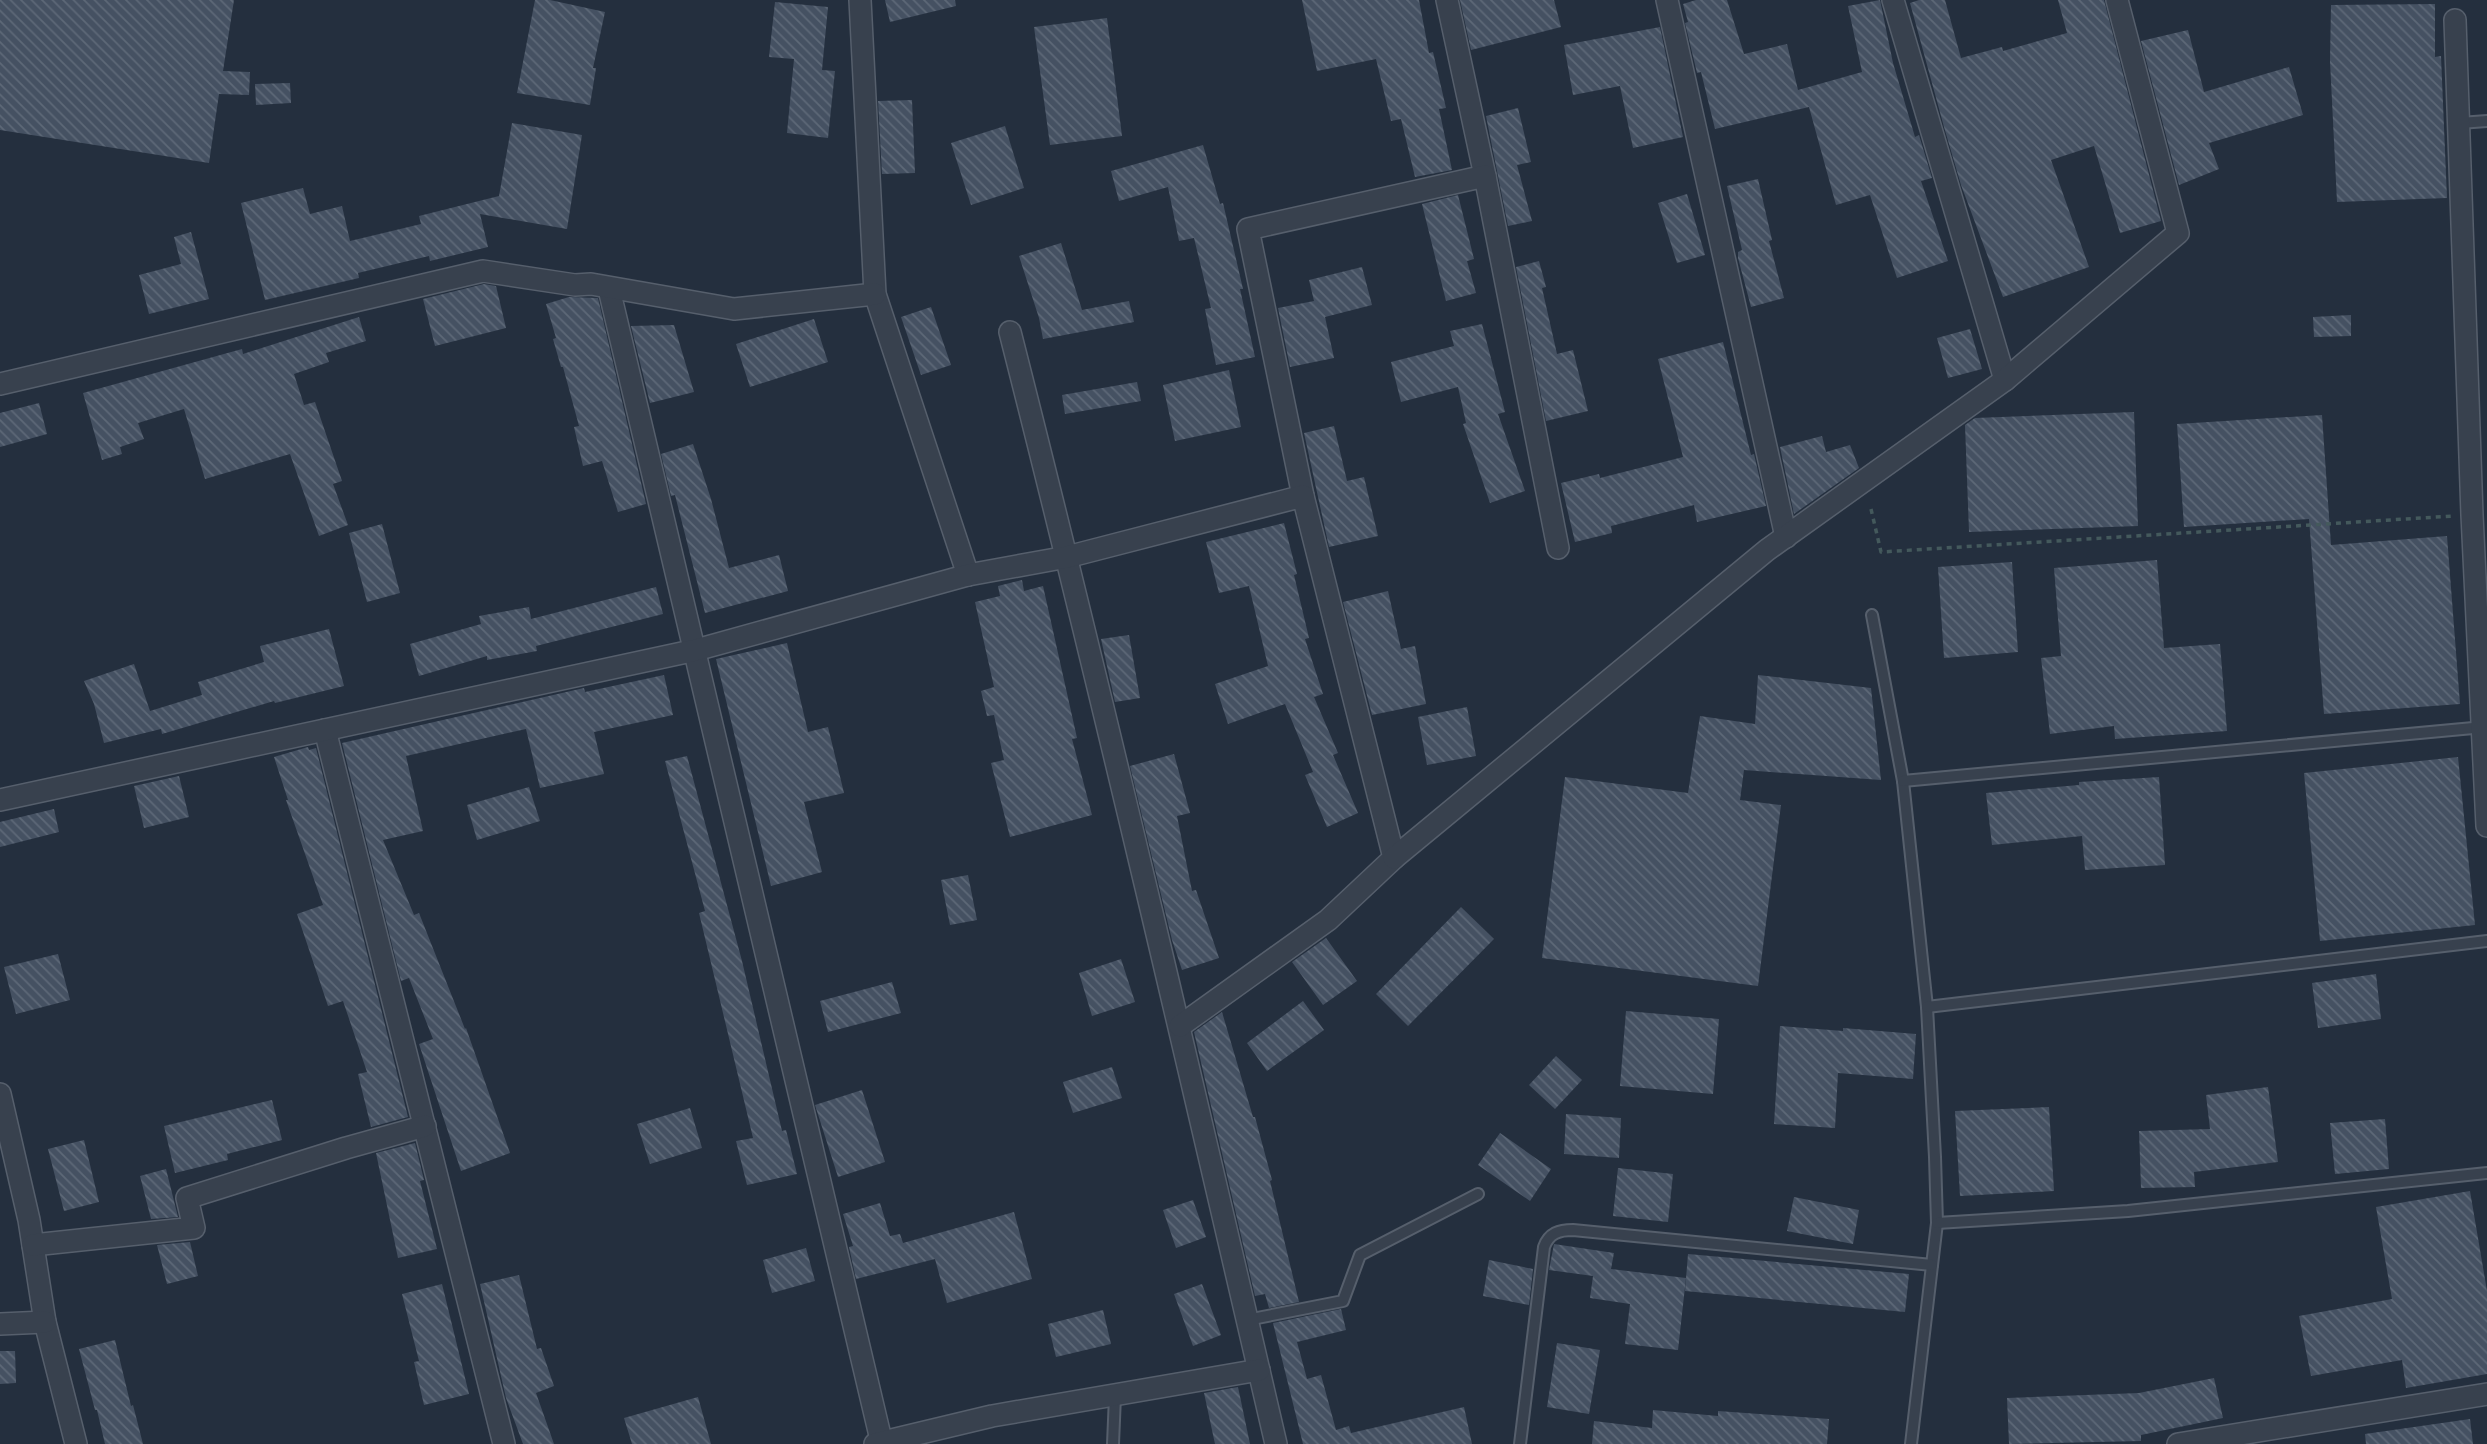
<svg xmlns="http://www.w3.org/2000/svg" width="2487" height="1444" viewBox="0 0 2487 1444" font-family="'Fira Sans',sans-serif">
  <defs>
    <pattern id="building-back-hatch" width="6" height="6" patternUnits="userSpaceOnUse" patternTransform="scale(1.75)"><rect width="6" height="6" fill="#455162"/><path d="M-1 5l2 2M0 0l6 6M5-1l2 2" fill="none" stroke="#5d6877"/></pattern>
  </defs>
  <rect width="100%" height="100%" fill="#242f3e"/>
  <g fill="url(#building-back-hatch)">
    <path d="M0 0H234L223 71 250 72 249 95 219 94 209 163 0 130Z"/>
    <path d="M535 0H550L605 12 593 68H596L590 105 517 93Z"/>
    <path d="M885 0H955L956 6 890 22Z"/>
    <path d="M1302 0H1419L1429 53 1433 52 1446 108 1439 109 1452 170 1415 177 1401 119 1391 121 1376 59 1317 71Z"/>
    <path d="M1460 0H1554L1561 27 1471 50Z"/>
    <path d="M1696 0H1727L1744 54 1787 44 1798 90 1862 72 1848 6 1880 0 1893 63 1915 137 1919 135 1932 178 1921 181 1948 261 1897 278 1870 195 1836 205 1809 107 1715 129 1701 72 1697 73 1685 23 1688 22 1683 4Z"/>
    <path d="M1919 0H1945L1961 58 2002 47 2003 51 2067 33 2058 0H2104L2161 221 2120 233 2094 146 2051 160 2089 267 2003 297 1961 185 1944 127 1910 3Z"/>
    <path d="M775 2 828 7 822 70 835 71 828 138 787 133 794 59 769 57Z"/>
    <path d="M2435 4V57L2441 56 2447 198 2337 202 2330 61 2331 5Z"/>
    <path d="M1107 18 1122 136 1050 145 1034 27Z"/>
    <path d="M1660 27 1683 137 1633 148 1620 86 1573 95 1564 45Z"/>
    <path d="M2188 30 2204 92 2289 67 2303 115 2209 143 2219 169 2179 185 2141 41Z"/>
    <path d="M290 83 291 103 256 105 255 84Z"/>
    <path d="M912 100 915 173 882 174 878 101Z"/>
    <path d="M1518 108 1531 162 1517 165 1532 221 1508 226 1486 116Z"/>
    <path d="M512 123 582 135 567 229 480 214 488 247 430 261 429 256 358 273 359 278 265 300 241 203 303 188 310 214 342 206 350 241 421 224 419 216 499 196Z"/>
    <path d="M1005 126 1024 188 971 205 951 143Z"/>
    <path d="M1203 145 1220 204 1223 203 1243 289H1240L1255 357 1216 365 1205 309 1211 308 1194 238 1179 241 1168 187 1119 201 1111 171Z"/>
    <path d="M1758 179 1772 240 1769 241 1784 298 1751 307 1738 258V252L1742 250 1727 186Z"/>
    <path d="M1687 194 1705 255 1677 263 1658 203Z"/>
    <path d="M1458 195 1474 259 1467 261 1476 293 1446 301 1422 204Z"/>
    <path d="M191 232 209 299 149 314 139 275 181 264 174 237Z"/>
    <path d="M1061 243 1082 310 1129 301 1134 322 1043 339 1039 318 1019 256Z"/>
    <path d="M1539 261 1546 287 1542 288 1557 354 1573 350 1588 411 1546 421 1516 267Z"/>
    <path d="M1362 267 1372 305 1325 317 1334 358 1290 367 1278 308 1314 301 1309 280Z"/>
    <path d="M484 284 496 286 506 328 435 346 423 299Z"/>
    <path d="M569 297 598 298 646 504 618 512 602 461 583 466 574 427 579 426 563 367H561L553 339 556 338 546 304Z"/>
    <path d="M931 307 951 365 921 375 901 317Z"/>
    <path d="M2351 315V336L2314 337 2313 317Z"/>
    <path d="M359 317 366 341 326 353 329 362 294 374 304 405 315 402 342 481 333 484 348 525 319 536 290 454 205 479 184 409 138 423 144 439 120 447 122 454 102 460 83 393 242 349 243 354Z"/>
    <path d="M814 319 828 362 750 387 736 344Z"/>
    <path d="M1482 324 1505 412 1498 414 1525 491 1490 503 1463 424 1466 423 1458 387 1401 402 1391 362 1454 346 1450 331Z"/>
    <path d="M674 325 694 392 650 403 631 326Z"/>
    <path d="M1970 329 1982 369 1948 378 1937 338Z"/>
    <path d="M1723 342 1751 455 1754 454 1766 506 1697 522 1694 505 1611 526 1612 533 1575 542 1561 483 1599 474 1600 478 1683 457 1658 359Z"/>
    <path d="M1229 370 1241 427 1175 441 1163 385Z"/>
    <path d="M1137 382 1141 401 1065 414 1062 395Z"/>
    <path d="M39 403 47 434 0 447V413Z"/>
    <path d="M2134 412 2138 526 1969 532 1965 425 1975 418Z"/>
    <path d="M2322 415 2331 545 2447 536 2460 704 2324 714 2309 519 2184 527 2177 424Z"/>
    <path d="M1334 426 1347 481 1364 477 1378 536 1329 547 1304 433Z"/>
    <path d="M1822 436 1826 452 1850 445 1859 468 1794 514 1780 447Z"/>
    <path d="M693 444 711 499 729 568 779 555 788 591 705 613 675 495 671 496 661 454Z"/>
    <path d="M1284 523 1297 574 1294 575 1309 638 1305 639 1323 694 1314 697 1338 753 1333 755 1358 813 1327 827 1305 775 1313 772 1285 704 1228 724 1215 684 1268 666 1249 586 1219 593 1206 542Z"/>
    <path d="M382 524 400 593 367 602 349 533Z"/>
    <path d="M2157 560 2164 648 2220 644 2227 731 2115 739 2114 726 2050 734 2041 658 2061 656 2054 568Z"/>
    <path d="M2012 562 2018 652 1944 658 1938 567Z"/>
    <path d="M1022 580 1024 591 1043 586 1077 738 1072 739 1092 815 1010 837 991 763 1004 760 994 715 987 716 981 691 994 687 975 602 1000 596 998 586Z"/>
    <path d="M656 587 663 614 536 646 537 651 487 660V656L419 676 410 644 481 624 479 616 529 607 531 619Z"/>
    <path d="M1388 591 1401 649 1415 646 1426 704 1372 715 1343 602Z"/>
    <path d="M329 629 344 686 275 703 274 701 162 734 161 729 104 743 94 704 84 681 134 664 150 711 202 695 198 682 264 662 260 646Z"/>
    <path d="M1129 635 1140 698 1115 702 1101 639Z"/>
    <path d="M787 643 808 732 828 727 844 793 804 802 822 872 771 886 716 659Z"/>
    <path d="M664 675 673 715 594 732 604 774 540 788 526 729 406 756 423 831 383 840 414 915 419 913 465 1029 466 1028 510 1153 461 1171 419 1044 433 1039 409 978 401 981 342 743 584 688 585 692Z"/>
    <path d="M1758 675 1871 688 1881 780 1744 770 1740 800 1781 805 1758 986 1542 958 1565 777 1688 793 1700 716 1755 724Z"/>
    <path d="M1467 707 1476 756 1427 765 1418 717Z"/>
    <path d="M308 747 309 750 316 748 408 1117 371 1127 358 1074 367 1072 343 1001 328 1006 297 914 323 905 286 800H288L274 757Z"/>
    <path d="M1174 754 1190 813 1177 816 1192 891 1196 890 1219 958 1182 970 1172 940 1130 766Z"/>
    <path d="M687 756 742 961 782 1131 786 1130 797 1174 747 1185 736 1141 753 1138 699 913 705 911 665 761Z"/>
    <path d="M2458 757 2475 925 2320 941 2304 773Z"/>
    <path d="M179 776 189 817 144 828 134 786Z"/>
    <path d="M2159 777 2165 865 2085 870 2082 836 1992 845 1986 793 2079 785V782Z"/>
    <path d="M529 787 540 821 477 840 467 805Z"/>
    <path d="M54 809 59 832 0 847V822Z"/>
    <path d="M968 875 977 920 950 925 941 880Z"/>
    <path d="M1461 907 1494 939 1408 1026 1376 994Z"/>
    <path d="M1326 938 1357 981 1323 1005 1292 962Z"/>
    <path d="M58 954 70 1000 16 1014 4 967Z"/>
    <path d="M1121 959 1135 1002 1092 1016 1079 973Z"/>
    <path d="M2376 974 2381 1019 2318 1028 2312 983Z"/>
    <path d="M892 982 901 1013 828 1032 820 1001Z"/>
    <path d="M1303 1001 1324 1030 1267 1071 1247 1043Z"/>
    <path d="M1626 1011 1719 1019 1713 1094 1620 1086Z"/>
    <path d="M1222 1012 1253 1117H1255L1272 1180 1270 1181 1299 1302 1269 1308 1265 1294 1255 1296 1194 1032Z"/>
    <path d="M1780 1026 1843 1031V1028L1916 1034 1913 1079 1838 1073 1835 1128 1774 1124Z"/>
    <path d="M1556 1056 1582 1080 1555 1109 1529 1085Z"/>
    <path d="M1112 1067 1122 1098 1073 1113 1063 1082Z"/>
    <path d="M2268 1087 2278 1162 2194 1172 2195 1187 2141 1188 2139 1131 2210 1129 2206 1095Z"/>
    <path d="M862 1090 885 1162 838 1177 815 1105Z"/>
    <path d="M272 1100 282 1140 227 1154 228 1160 175 1173 164 1126Z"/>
    <path d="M2049 1107 2054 1191 1960 1196 1955 1111Z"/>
    <path d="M690 1108 702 1148 650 1164 637 1124Z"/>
    <path d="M1566 1114 1621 1118 1619 1158 1564 1154Z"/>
    <path d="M2385 1119 2389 1169 2335 1174 2330 1123Z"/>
    <path d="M1500 1133 1551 1169 1530 1201 1478 1165Z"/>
    <path d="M84 1140 99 1202 64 1211 48 1149Z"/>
    <path d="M415 1143 424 1180 420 1181 437 1249 398 1258 376 1153Z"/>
    <path d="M1618 1168 1673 1174 1668 1222 1613 1216Z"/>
    <path d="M166 1169 178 1217 151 1219 140 1176Z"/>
    <path d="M2470 1191 2487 1291V1374L2406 1388 2402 1360 2311 1376 2299 1316 2392 1299 2376 1207Z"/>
    <path d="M1794 1197 1859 1210 1853 1244 1787 1231Z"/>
    <path d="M1193 1200 1206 1237 1176 1248 1163 1210Z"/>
    <path d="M880 1203 890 1236 900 1234 903 1243 1014 1212 1032 1279 947 1303 935 1259 856 1279 849 1247 853 1246 843 1214Z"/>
    <path d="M190 1242 198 1276 167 1284 157 1245Z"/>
    <path d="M1554 1244 1614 1253 1611 1269 1686 1278 1678 1350 1625 1344 1630 1304 1590 1298 1593 1276 1549 1270Z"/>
    <path d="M806 1248 815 1281 772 1293 763 1260Z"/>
    <path d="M1688 1254 1909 1274 1905 1312 1685 1291Z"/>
    <path d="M1489 1260 1533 1269 1529 1305 1483 1296Z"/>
    <path d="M519 1275 537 1349 541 1348 554 1386 536 1393 554 1444H523L506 1398 480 1284Z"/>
    <path d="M442 1284 469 1394 424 1405 414 1362 419 1361 402 1294Z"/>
    <path d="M1202 1284 1221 1335 1193 1346 1174 1294Z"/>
    <path d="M1341 1309 1346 1330 1297 1342 1307 1379 1321 1375 1336 1430 1349 1426 1351 1433 1464 1407 1472 1444H1303L1273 1323Z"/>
    <path d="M1103 1310 1111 1344 1056 1357 1048 1324Z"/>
    <path d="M115 1340 131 1406 133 1405 143 1444H105L97 1410H95L79 1349Z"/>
    <path d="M1557 1343 1600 1350 1589 1414 1547 1407Z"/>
    <path d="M0 1351H15L16 1383 0 1384Z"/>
    <path d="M2214 1378 2223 1418 2141 1435V1441L2009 1444 2007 1398 2139 1393Z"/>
    <path d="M1238 1387 1250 1444H1215L1204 1393Z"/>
    <path d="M698 1397 711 1444H632L624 1418Z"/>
    <path d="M1653 1410 1718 1416V1411L1829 1419 1827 1444H1592L1594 1421 1652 1428Z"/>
    <path d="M2470 1419 2473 1444H2366L2365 1434Z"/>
  </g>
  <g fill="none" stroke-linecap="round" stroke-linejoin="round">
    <g stroke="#565f6c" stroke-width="14">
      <g id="service">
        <path d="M2460 123 2487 121"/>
        <path d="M1872 615 1903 781 1927 1007 1935 1157 1937 1223 1911 1444"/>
        <path d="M1903 781 2484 727"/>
        <path d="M1927 1007 2487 941"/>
        <path d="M1937 1223 2128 1211 2487 1173"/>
        <path d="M1247 1320 1343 1301 1360 1255 1478 1194"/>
        <path d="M1113 1444 1115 1396"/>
        <path d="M1520 1444 1544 1247C1549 1233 1559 1230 1573 1230L1932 1265"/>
      </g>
    </g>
    <g stroke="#565f6c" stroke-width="24">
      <g id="minor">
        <path d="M860 0 875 294 968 575"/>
        <path d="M1447 0 1485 176"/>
        <path d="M1667 0 1786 537"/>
        <path d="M1893 0 2005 380"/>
        <path d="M2455 20 2472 515 2487 826"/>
        <path d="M609 289 882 1444"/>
        <path d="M1010 332C1104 702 1190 1073 1276 1444"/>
        <path d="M0 384 483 271 575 285 591 284 734 309 875 294"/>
        <path d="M1303 496 1248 229 1485 176 1558 548"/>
        <path d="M325 730 504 1444"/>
        <path d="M0 800 696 650 968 575 1067 557 1303 496 1394 858 1328 920 1180 1026"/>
        <path d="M1394 858 1767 550 2005 380 2178 233 2117 0"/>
        <path d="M0 1094 29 1220 45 1322 76 1444"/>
        <path d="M33 1245 194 1228 187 1198 346 1148 425 1126"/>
        <path d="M0 1324 45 1322"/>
        <path d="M875 1444 992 1416 1259 1370"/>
        <path d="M2178 1444 2487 1394"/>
      </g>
    </g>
    <path stroke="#44595c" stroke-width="3.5" stroke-dasharray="5 5" stroke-linecap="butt" d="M1871 509 1881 552 2453 516"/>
    <use href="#service" stroke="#38414e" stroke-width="10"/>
    <use href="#minor" stroke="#38414e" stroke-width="21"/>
  </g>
</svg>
